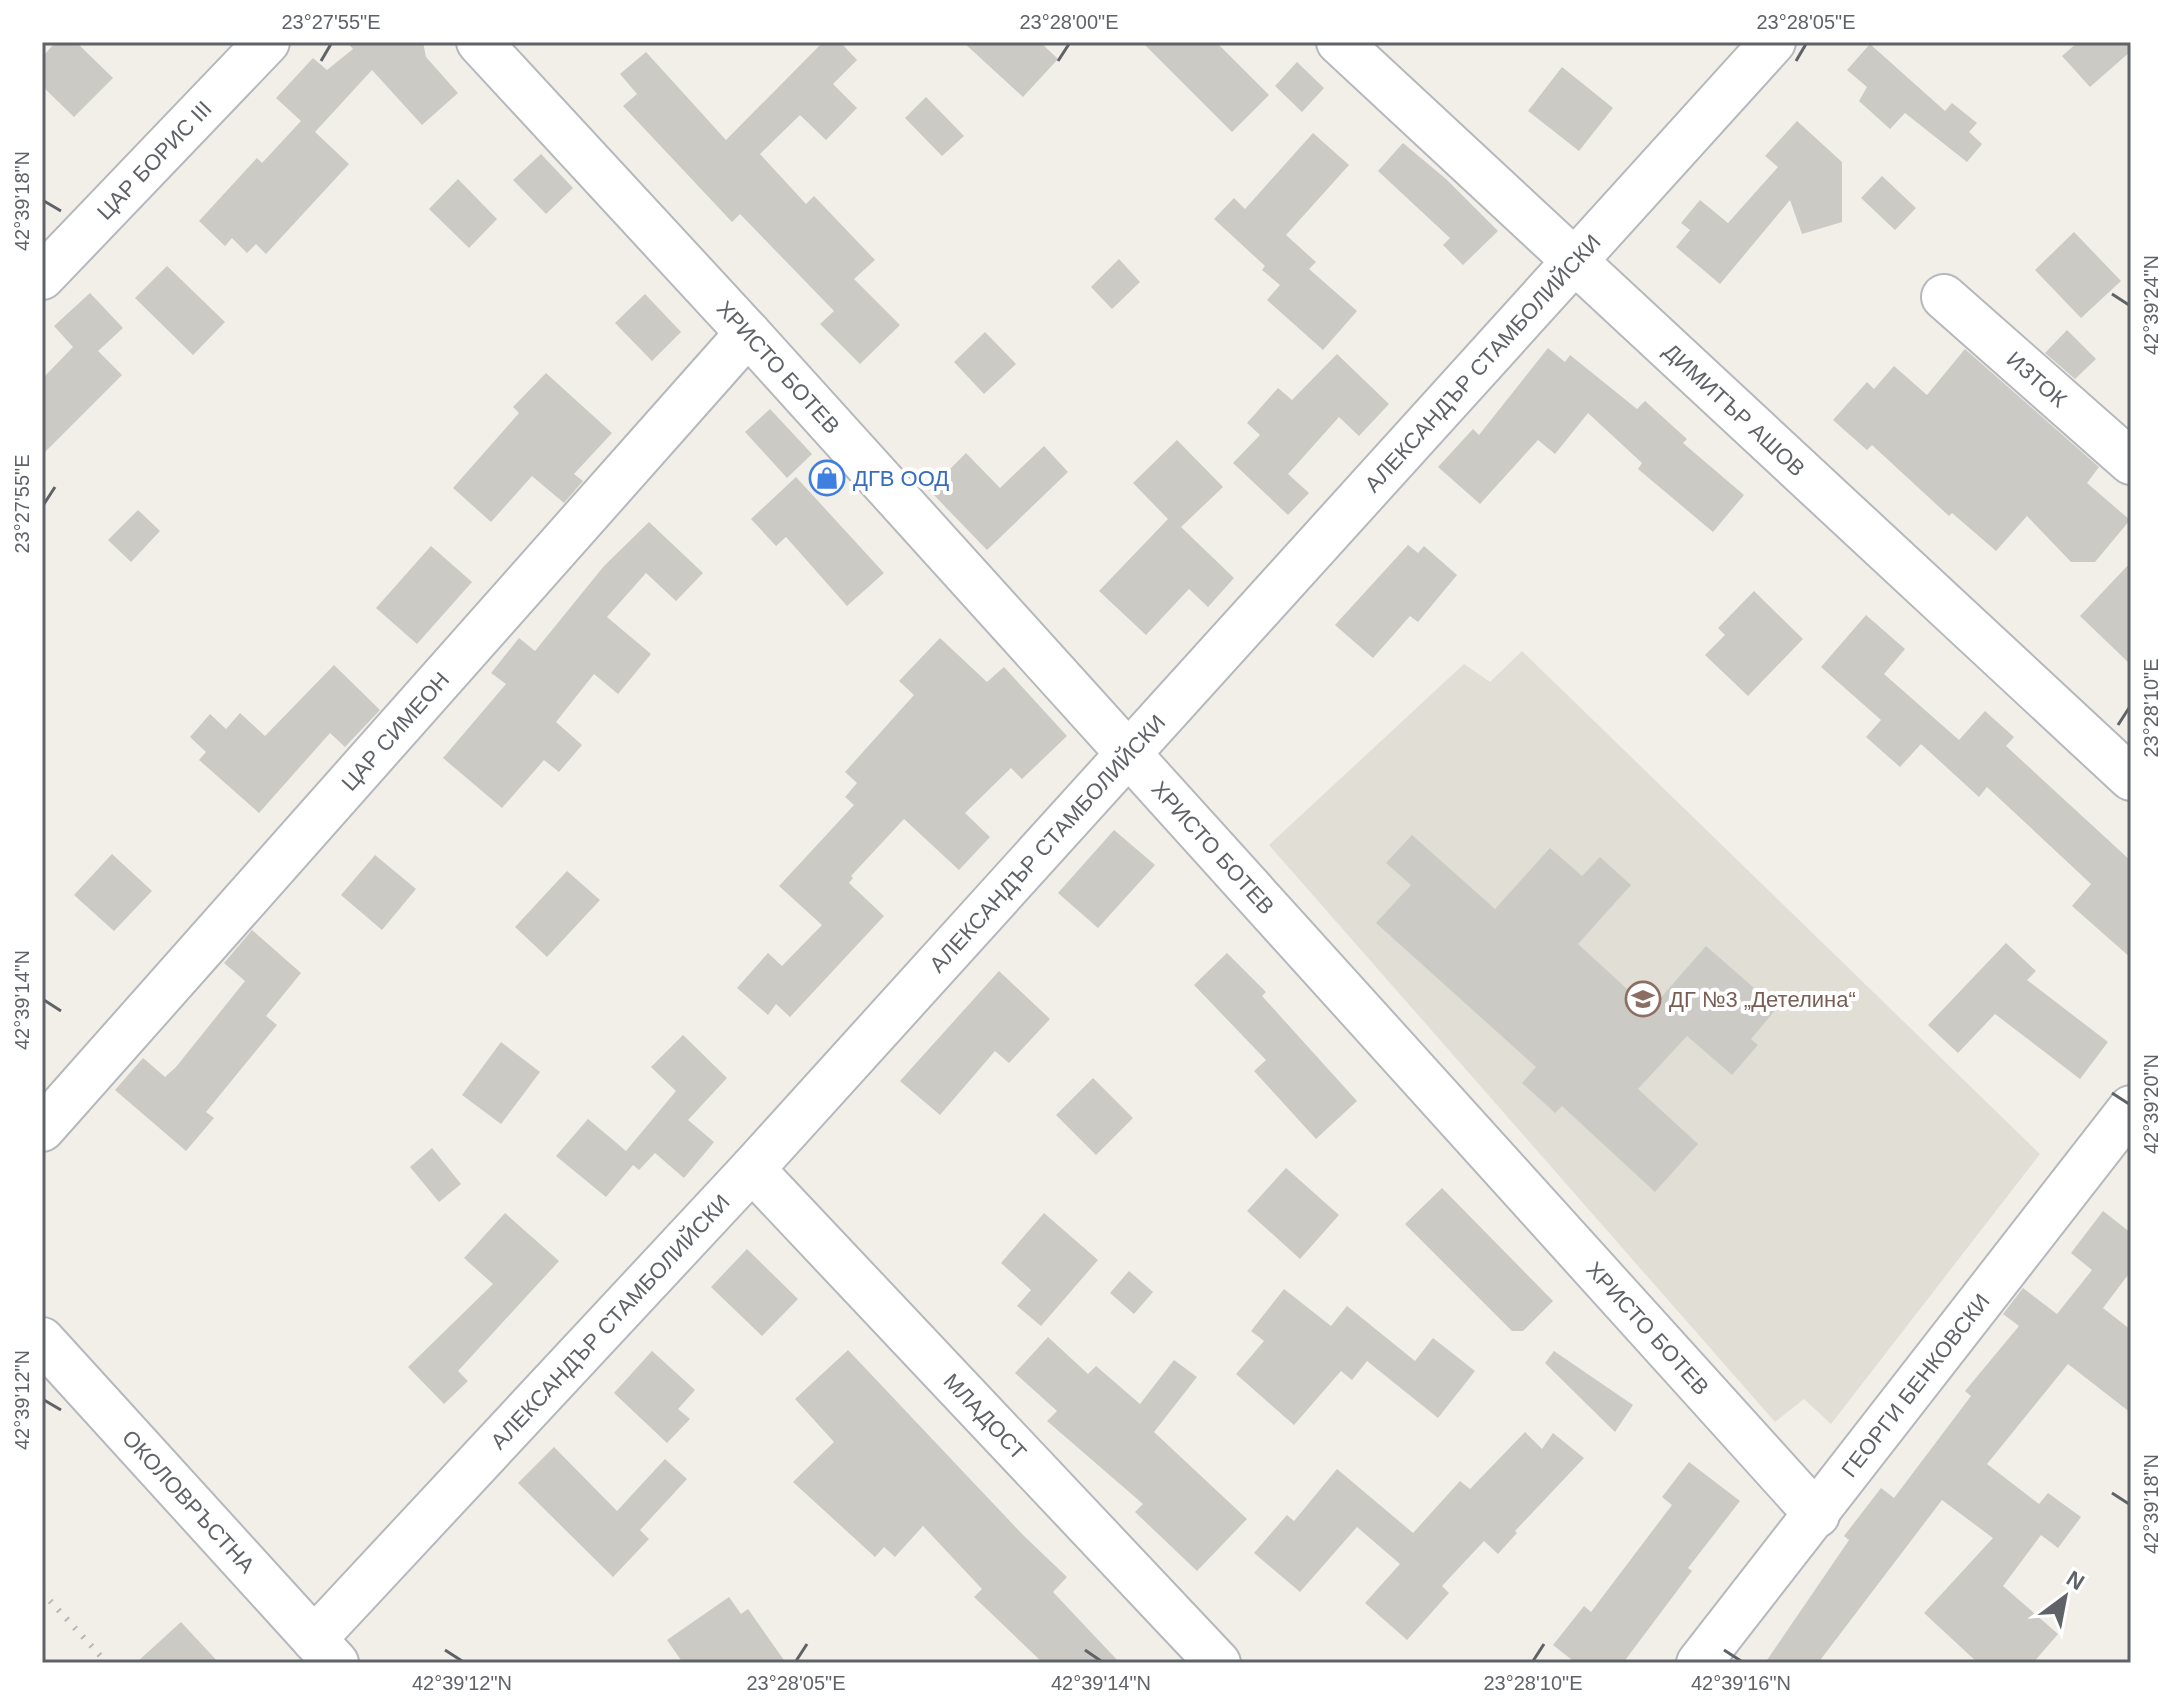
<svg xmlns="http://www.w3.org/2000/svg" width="2173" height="1705" viewBox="0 0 2173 1705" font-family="Arial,sans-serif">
  <rect width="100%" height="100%" fill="#f1efe8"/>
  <path fill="#e1ded6" d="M1522 651 2040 1154 1831 1424 1804 1399 1775 1422 1269 845 1464 664 1490 682Z"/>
  <g fill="#cccac5">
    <path d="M56 42H76L113 78 74 117 42 86V57Z"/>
    <path d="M347 42H423L426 57 458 93 422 125 372 70 315 132 349 164 266 254 256 244 247 253 232 238 225 246 199 221 257 158 262 163 301 121 276 98 313 58 327 70 353 49Z"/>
    <path d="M823 42H840L857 60 833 84 857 108 826 140 800 115 760 154 806 204 814 196 875 260 854 279 900 325 860 364 820 324 834 311 740 214 732 222 623 106 637 94 620 74 646 52 726 140Z"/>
    <path d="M963 42H1040L1058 59 1023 97Z"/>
    <path d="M1142 42H1216L1269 95 1232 132Z"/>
    <path d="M2078 42H2131V51L2090 87 2062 56Z"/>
    <path d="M1870 44 1945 111 1952 103 1977 123 1969 132 1982 144 1967 162 1905 113 1890 129 1859 101 1867 87 1847 70Z"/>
    <path d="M1297 62 1324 88 1302 112 1275 86Z"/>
    <path d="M1562 67 1613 108 1579 151 1528 111Z"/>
    <path d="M926 97 964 136 942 156 905 118Z"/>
    <path d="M1797 121 1842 162V222L1802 234 1790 200 1720 284 1676 247 1690 230 1681 223 1700 200 1728 223 1778 167 1765 156Z"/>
    <path d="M1313 133 1349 165 1286 235 1316 262 1309 269 1357 311 1323 350 1267 300 1280 285 1262 270 1265 266 1214 219 1234 198 1245 209Z"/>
    <path d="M1403 143 1446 179 1498 231 1463 265 1443 245 1450 238 1378 171Z"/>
    <path d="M541 154 573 188 546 214 513 180Z"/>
    <path d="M1882 176 1916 208 1895 230 1861 198Z"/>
    <path d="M458 179 497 219 469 248 429 209Z"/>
    <path d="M2074 232 2121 281 2081 318 2035 270Z"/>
    <path d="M1119 259 1140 282 1112 309 1091 287Z"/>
    <path d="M167 266 225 322 193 355 135 298Z"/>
    <path d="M90 293 123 328 98 351 122 375 42 455V379L73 347 54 326Z"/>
    <path d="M645 294 681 332 652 361 615 323Z"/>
    <path d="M2067 330 2096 359 2075 379 2045 353Z"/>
    <path d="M985 332 1016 364 984 394 954 362Z"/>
    <path d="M1548 348 1565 362 1570 355 1637 409 1645 401 1687 439 1683 443 1744 495 1713 532 1638 469 1642 463 1588 413 1555 454 1538 440 1480 504 1438 467 1473 429 1479 435Z"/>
    <path d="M1965 349 2099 467 2087 483 2130 520 2095 562H2071L2027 516 1996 551 1952 513 1949 516 1872 445 1867 450 1833 420 1867 382 1874 389 1894 366 1927 395Z"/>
    <path d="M1337 354 1389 404 1359 436 1339 417 1288 474 1309 493 1288 515 1233 463 1260 435 1247 423 1278 388 1292 400Z"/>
    <path d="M546 373 612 433 574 474 583 481 564 503 532 476 491 522 453 488 519 413 513 407Z"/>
    <path d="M770 409 812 454 787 478 745 432Z"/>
    <path d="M1177 440 1223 487 1181 527 1234 578 1208 607 1189 589 1146 635 1099 591 1168 519 1133 483Z"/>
    <path d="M1044 446 1068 472 987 550 929 490 966 453 1000 488Z"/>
    <path d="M796 477 884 573 847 606 786 537 776 546 751 519Z"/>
    <path d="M138 510 160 531 131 562 108 540Z"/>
    <path d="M649 522 703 573 676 601 646 573 607 617 651 654 618 694 594 674 556 722 582 745 559 772 544 760 502 808 443 758 506 684 491 673 519 638 535 651 604 566Z"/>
    <path d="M1408 545 1418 553 1424 546 1457 575 1418 622 1410 616 1373 658 1335 625Z"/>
    <path d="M431 546 472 582 417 644 376 608Z"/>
    <path d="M2131 562V665L2080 616Z"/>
    <path d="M1754 591 1803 639 1748 696 1705 655 1725 635 1718 628Z"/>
    <path d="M1866 615 1905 649 1884 674 1959 740 1985 711 2014 737 2006 746 2131 861V958L2072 906 2091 884 1987 787 1979 797 1921 744 1900 767 1866 737 1881 720 1821 667Z"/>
    <path d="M940 638 987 682 1004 667 1067 736 1022 779 1011 768 965 813 990 837 959 870 904 819 851 876 853 878 849 883 884 916 790 1017 776 1004 768 1015 737 988 768 953 782 966 822 925 779 886 854 805 845 797 857 783 845 772 914 695 899 681Z"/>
    <path d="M334 665 380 710 345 747 330 733 259 813 199 760 206 752 190 737 210 714 226 729 240 713 265 736Z"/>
    <path d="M1114 830 1155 865 1098 928 1058 893Z"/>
    <path d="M1412 835 1495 909 1550 848 1582 876 1600 857 1631 885 1578 944 1650 1010 1706 946 1777 1008 1751 1039 1758 1045 1732 1075 1687 1036 1638 1089 1698 1144 1655 1192 1562 1106 1555 1113 1522 1083 1536 1067 1376 923 1411 885 1386 863Z"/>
    <path d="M112 854 152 891 114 931 74 895Z"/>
    <path d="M375 855 416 889 382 930 341 895Z"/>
    <path d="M567 871 600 900 547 957 515 927Z"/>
    <path d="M252 930 301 973 266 1016 277 1025 206 1112 214 1118 186 1151 115 1090 143 1058 165 1077 176 1067 245 981 224 963Z"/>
    <path d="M2006 943 2036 971 2027 980 2108 1042 2080 1079 1995 1014 1958 1053 1928 1025Z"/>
    <path d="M1227 953 1266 992 1262 996 1357 1101 1316 1139 1254 1071 1266 1060 1194 985Z"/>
    <path d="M999 971 1050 1019 1009 1063 995 1051 940 1115 900 1081Z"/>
    <path d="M683 1035 727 1078 688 1120 714 1142 684 1178 655 1153 639 1170 633 1165 606 1197 556 1156 588 1119 626 1151 676 1091 651 1067Z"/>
    <path d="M501 1042 540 1072 501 1124 462 1095Z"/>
    <path d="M1093 1078 1133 1118 1096 1155 1056 1115Z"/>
    <path d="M432 1148 461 1184 439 1202 410 1167Z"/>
    <path d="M1286 1168 1339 1215 1300 1259 1247 1211Z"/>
    <path d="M1442 1188 1553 1301 1523 1331H1512L1405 1224Z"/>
    <path d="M2103 1211 2131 1233V1271L2103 1308 2131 1330V1413L2068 1364 1987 1464 2039 1504 2048 1493 2081 1517 2058 1548 2041 1535 2003 1586 2058 1634 2033 1663H1978L1924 1613 1993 1538 1942 1500 1818 1663H1765L1849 1540 1844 1536 1881 1488 1894 1498 1971 1396 1965 1391 2019 1326 2003 1314 2023 1288 2057 1314 2092 1270 2071 1253Z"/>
    <path d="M505 1213 559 1261 458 1371 468 1381 444 1404 408 1367 493 1284 464 1258Z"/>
    <path d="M1044 1213 1098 1260 1041 1326 1017 1306 1031 1290 1001 1263Z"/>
    <path d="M747 1249 798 1299 762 1336 711 1287Z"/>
    <path d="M1129 1271 1153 1292 1134 1314 1110 1293Z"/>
    <path d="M1284 1289 1331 1326 1347 1306 1415 1361 1433 1338 1475 1371 1438 1418 1367 1361 1352 1380 1341 1371 1294 1425 1236 1374 1264 1341 1251 1331Z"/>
    <path d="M1048 1337 1088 1374 1096 1366 1140 1404 1174 1360 1197 1377 1154 1432 1247 1519 1197 1571 1135 1512 1143 1504 1047 1421 1057 1411 1015 1373Z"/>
    <path d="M848 1350 1023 1535 1067 1577 1053 1592 1120 1663H1043L974 1597 982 1589 923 1526 895 1557 884 1547 875 1557 793 1482 834 1442 795 1399Z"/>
    <path d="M652 1351 695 1390 678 1409 690 1419 667 1443 614 1393Z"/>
    <path d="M1554 1351 1633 1405 1615 1432 1545 1363Z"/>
    <path d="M1525 1432 1542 1449 1553 1433 1584 1458 1515 1531 1517 1533 1498 1554 1484 1541 1442 1586 1449 1593 1407 1640 1365 1603 1400 1564 1357 1527 1300 1592 1254 1553 1287 1515 1294 1521 1337 1469 1413 1533 1460 1481 1470 1489Z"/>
    <path d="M554 1447 617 1511 665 1459 687 1479 640 1530 649 1539 613 1577 518 1483Z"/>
    <path d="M1689 1462 1740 1501 1688 1568 1692 1571 1623 1663H1576L1553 1645 1584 1606 1591 1612 1672 1505 1662 1497Z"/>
    <path d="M729 1597 741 1614 748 1609 786 1663H683L667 1640Z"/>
    <path d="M181 1622 219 1663H136Z"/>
  </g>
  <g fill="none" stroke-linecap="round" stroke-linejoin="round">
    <g stroke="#b5b8bc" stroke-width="48">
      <g id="minor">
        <path id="s1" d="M479 42 748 333 1817 1515"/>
        <path id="s2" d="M1339 42 2131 778"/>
        <path id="s3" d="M42 277 267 42"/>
        <path id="s4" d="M1944 297 2131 462"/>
        <path id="s5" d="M42 1129 748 333"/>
        <path id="s6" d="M752 1169 1218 1663"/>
        <path id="s7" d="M42 1340 336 1663"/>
        <path id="s8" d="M314 1639 752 1169 1773 42"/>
        <path id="s9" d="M1699 1663 2131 1108"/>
      </g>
    </g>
    <use href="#minor" stroke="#fff" stroke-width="44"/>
    <g stroke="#b6b7b8" stroke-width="6" stroke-dasharray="2 10" stroke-linecap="butt">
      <path d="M42 1592 107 1663"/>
      <path d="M42 1658 46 1663"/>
    </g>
  </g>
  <path fill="none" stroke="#5f6368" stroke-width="3" d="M321 61 331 44M1058 61 1069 44M1796 61 1806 44M44 201 61 211M2112 294 2129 305M44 504 55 487M2118 725 2129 708M44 1000 61 1011M2112 1093 2129 1104M44 1400 61 1410M2112 1493 2129 1504M445 1650 462 1661M1085 1650 1101 1661M1724 1650 1741 1661M796 1661 807 1644M1533 1661 1544 1644"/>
  <defs>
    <g id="shop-ring" transform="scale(1.8)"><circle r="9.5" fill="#fff" stroke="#3f7fe0" stroke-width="1.5"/><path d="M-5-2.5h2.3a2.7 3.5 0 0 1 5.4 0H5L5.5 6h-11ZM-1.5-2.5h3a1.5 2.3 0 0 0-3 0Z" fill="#3f7fe0"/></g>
    <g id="school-ring" transform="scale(1.8)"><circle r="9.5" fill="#fff" stroke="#8d6e63" stroke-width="1.5"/><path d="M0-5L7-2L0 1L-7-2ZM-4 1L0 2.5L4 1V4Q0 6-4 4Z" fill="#8d6e63"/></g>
  </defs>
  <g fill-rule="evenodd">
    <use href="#shop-ring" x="827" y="478"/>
    <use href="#school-ring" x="1643" y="999"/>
  </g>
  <g text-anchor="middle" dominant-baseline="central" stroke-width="8" stroke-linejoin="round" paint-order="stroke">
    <g font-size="22" fill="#5f6368" stroke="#fff">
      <text stroke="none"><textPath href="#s3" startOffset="162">ЦАР БОРИС III</textPath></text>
      <text stroke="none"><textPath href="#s8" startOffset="1730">АЛЕКСАНДЪР СТАМБОЛИЙСКИ</textPath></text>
      <text stroke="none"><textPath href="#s1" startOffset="442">ХРИСТО БОТЕВ</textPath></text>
      <text stroke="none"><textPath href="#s4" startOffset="124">ИЗТОК</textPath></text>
      <text stroke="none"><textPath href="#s2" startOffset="540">ДИМИТЪР АШОВ</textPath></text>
      <text stroke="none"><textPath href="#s5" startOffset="532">ЦАР СИМЕОН</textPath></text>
      <text stroke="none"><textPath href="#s8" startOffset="1082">АЛЕКСАНДЪР СТАМБОЛИЙСКИ</textPath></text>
      <text stroke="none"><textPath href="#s1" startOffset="1090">ХРИСТО БОТЕВ</textPath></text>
      <text stroke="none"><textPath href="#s8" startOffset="434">АЛЕКСАНДЪР СТАМБОЛИЙСКИ</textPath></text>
      <text stroke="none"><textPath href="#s1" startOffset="1738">ХРИСТО БОТЕВ</textPath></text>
      <text stroke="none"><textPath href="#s9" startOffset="352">ГЕОРГИ БЕНКОВСКИ</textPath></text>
      <text stroke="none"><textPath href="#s6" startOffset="340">МЛАДОСТ</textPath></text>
      <text stroke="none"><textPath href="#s7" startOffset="218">ОКОЛОВРЪСТНА</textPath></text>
    </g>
    <g font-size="22" fill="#366cbe" stroke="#fff" text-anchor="start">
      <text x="853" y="478">ДГВ ООД</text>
    </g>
    <g font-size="22" fill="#785e54" stroke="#fff" text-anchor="start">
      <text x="1669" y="999">ДГ №3 „Детелина“</text>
    </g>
  </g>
  <rect width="2173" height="1705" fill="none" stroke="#ffffff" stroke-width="88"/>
  <g transform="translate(2065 1597) rotate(32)" stroke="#ffffff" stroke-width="6" paint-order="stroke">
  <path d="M0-6L14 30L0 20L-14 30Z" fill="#5f6368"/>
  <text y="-12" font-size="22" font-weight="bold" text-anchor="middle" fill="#5f6368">N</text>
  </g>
  <rect x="44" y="44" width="2085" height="1617" fill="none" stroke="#5f6368" stroke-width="3"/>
  <g font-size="20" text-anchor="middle" fill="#5f6368">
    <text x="331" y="29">23°27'55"E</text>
    <text x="1069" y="29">23°28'00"E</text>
    <text x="1806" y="29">23°28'05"E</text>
    <text transform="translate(22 201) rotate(-90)" y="7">42°39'18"N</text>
    <text transform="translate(2151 305) rotate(-90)" y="7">42°39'24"N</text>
    <text transform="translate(22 504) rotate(-90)" y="7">23°27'55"E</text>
    <text transform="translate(2151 708) rotate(-90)" y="7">23°28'10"E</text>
    <text transform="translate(22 1000) rotate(-90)" y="7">42°39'14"N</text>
    <text transform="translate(2151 1104) rotate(-90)" y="7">42°39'20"N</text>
    <text transform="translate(22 1400) rotate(-90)" y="7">42°39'12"N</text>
    <text transform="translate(2151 1504) rotate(-90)" y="7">42°39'18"N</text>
    <text x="462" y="1690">42°39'12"N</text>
    <text x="796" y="1690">23°28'05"E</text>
    <text x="1101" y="1690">42°39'14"N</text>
    <text x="1533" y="1690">23°28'10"E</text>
    <text x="1741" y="1690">42°39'16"N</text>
  </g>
</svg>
